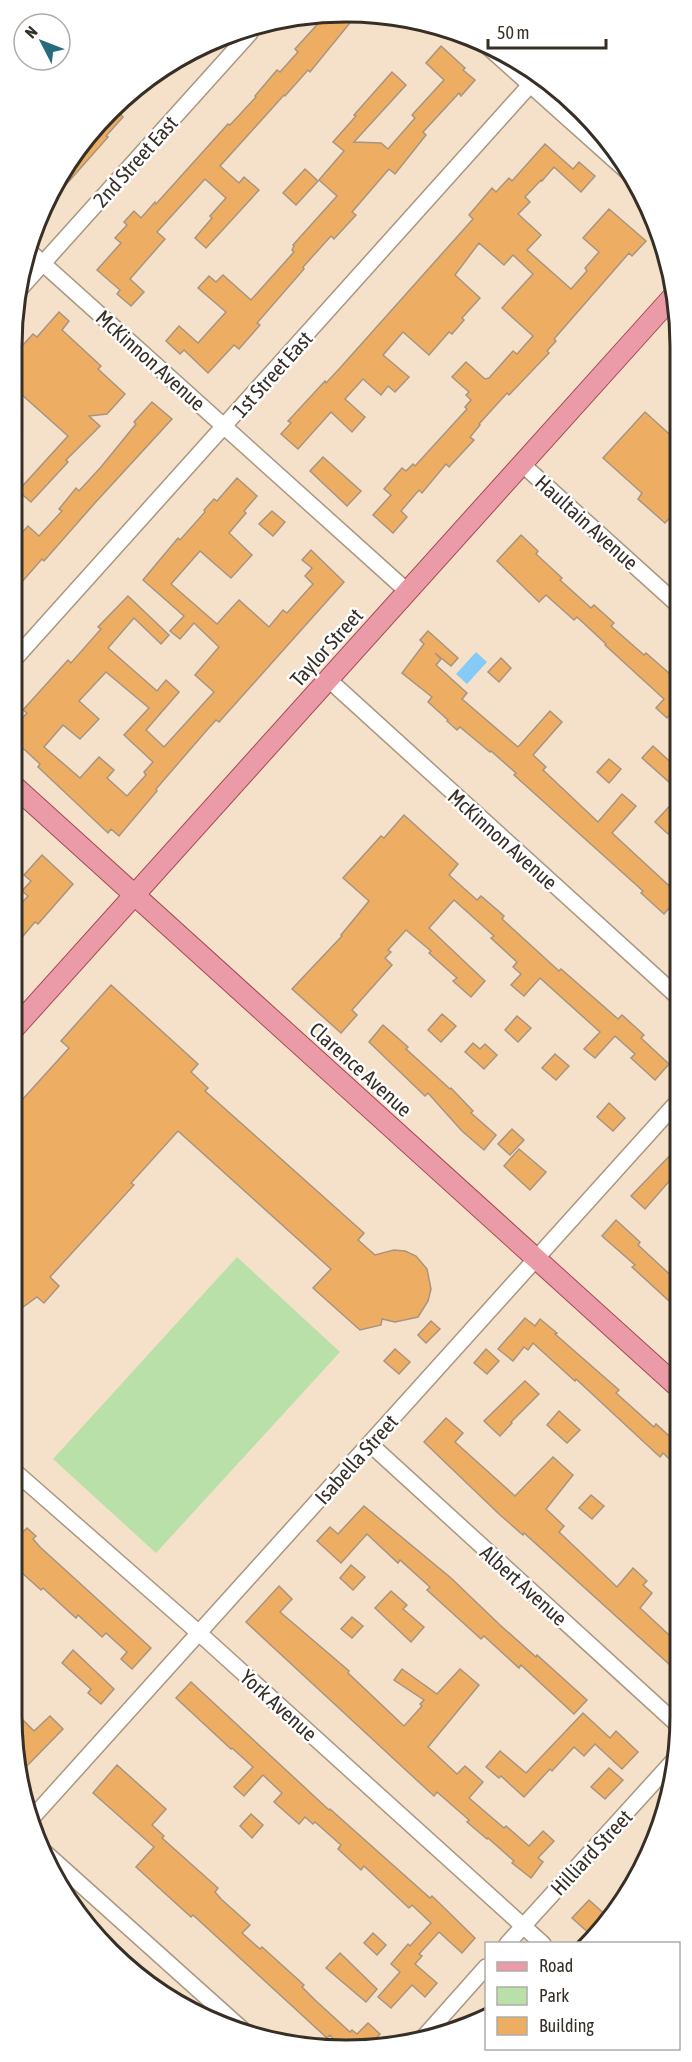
<svg xmlns="http://www.w3.org/2000/svg" width="692" height="2062" viewBox="0 0 692 2062" font-family="'Asap Condensed',sans-serif">
  <rect width="100%" height="100%" fill="#f5e1c9"/>
  <path fill="#b9e0a8" d="M237 1257 340 1352 156 1553 53 1459Z"/>
  <path fill="#86cbf8" d="M476 652 487 662 467 684 456 674Z"/>
  <g fill="#edae63" stroke="#a8947f" stroke-width="1.5" fill-rule="evenodd">
    <path d="M325 16 354 18 310 72 308 70 285 96 284 95 220 166 239 183 244 177 259 190 206 248 195 238 212 218 210 216 226 198 205 179 157 232 165 239 130 279 144 292 131 306 117 294 120 290 97 270 121 243 115 238 127 225 124 222 134 211 141 218 155 202 156 204 228 124 230 125 256 97 255 96 277 70 280 72 298 52 295 49Z"/>
    <path d="M441 46 465 68 463 70 475 80 461 96 459 93 423 132 426 135 395 174 389 169 352 212 356 215 334 239 331 236 303 267 304 269 257 323 260 325 239 349 234 345 208 373 184 350 180 354 166 341 179 326 198 343 226 312 198 288 209 276 216 282 223 275 251 300 294 252 292 250 294 246 293 245 337 196 319 180 344 151 333 142 356 116 354 115 392 72 406 85 354 142 381 143 388 149 415 118 412 115 444 80 426 63Z"/>
    <path d="M117 111 123 117 106 136 108 137 63 188 60 186 81 143Z"/>
    <path d="M545 144 573 169 579 162 595 176 581 192 554 167 542 181 541 180 525 197 530 202 518 214 541 235 527 250 571 289 587 271 585 268 599 252 583 238 609 209 646 241 632 256 629 253 554 339 556 341 547 351 549 353 509 395 507 393 479 424 480 425 470 437 474 440 449 467 446 464 422 493 419 490 401 511 407 517 393 533 373 515 391 495 384 489 402 468 406 471 413 464 415 466 467 409 465 407 471 400 466 395 469 392 452 377 466 362 485 379 489 378 513 351 517 354 533 336 502 308 533 274 513 255 504 265 479 243 455 275 480 298 462 318 464 320 452 334 449 332 429 355 403 332 383 355 409 377 395 392 388 386 381 395 363 379 345 399 365 417 352 432 331 412 298 449 281 434 291 423 288 421 325 381 326 383 340 368 473 219 469 215 492 188 496 192 509 178 512 181Z"/>
    <path d="M305 169 318 181 296 205 283 193Z"/>
    <path d="M59 312 69 321 62 330 101 366 98 369 125 394 107 414 89 416 100 426 66 460 68 462 31 502 18 491 68 436 21 394 12 404V357L33 334 37 337Z"/>
    <path d="M152 402 172 419 94 504 44 561 42 559 12 593V544L28 526 39 536 62 511 59 509 76 488 79 491 101 467 136 424 134 422Z"/>
    <path d="M645 412 677 441 678 509 665 523 638 499 642 493 603 458Z"/>
    <path d="M323 457 361 491 347 506 310 471Z"/>
    <path d="M237 478 257 496 244 511 246 513 229 533 252 555 231 578 200 551 171 584 217 624 239 600 269 627 283 610 287 613 313 584 305 576 312 568 302 560 311 550 344 582 219 722 216 720 207 730 156 789 157 791 119 836 111 829 108 833 38 767 40 764 12 738V729L27 713 23 710 68 660 71 663 101 629 98 627 128 596 169 635 161 644 134 618 108 648 157 691 166 680 179 692 146 730 164 747 214 692 195 675 219 647 194 623 180 639 170 631 184 616 143 580 178 538 180 540 205 512 204 510 214 499 217 501ZM106 672 149 708 124 735 153 762 144 772 146 775 127 796 107 778 114 770 99 757 80 778 44 747 63 725 80 739 99 719 79 701Z"/>
    <path d="M272 511 285 522 273 536 259 524Z"/>
    <path d="M521 535 538 551 536 554 562 578 560 580 591 608 594 605 614 623 611 626 644 655 646 653 678 681V711L675 709 667 718 656 708 664 699 605 645 606 644 577 617 574 620 546 595 539 602 497 561Z"/>
    <path d="M428 631 458 658 451 666 435 653 441 659 436 665 467 693 462 699 518 747 550 711 562 722 533 755 546 767 543 770 598 822 622 794 636 806 612 833 678 894V898L664 914 641 893 643 891 514 775 516 773 491 751 490 752 460 727 457 730 447 721 448 720 428 702 432 697 402 673 424 644 420 640Z"/>
    <path d="M501 658 511 668 499 682 488 672Z"/>
    <path d="M653 746 678 769V790L642 758Z"/>
    <path d="M609 759 621 769 609 783 597 772Z"/>
    <path d="M678 797V823L668 834 655 822Z"/>
    <path d="M404 815 458 864 449 875 477 900 481 896 504 916 502 919 559 971 561 969 618 1019 622 1015 644 1035 641 1038 669 1064 655 1080 631 1058 635 1054 615 1036 595 1058 584 1049 600 1032 540 978 524 996 511 985 521 974 513 967 517 962 491 938 494 936 454 900 429 928 485 981 471 997 453 981 457 978 429 953 431 951 406 930 388 950 391 952 385 958 392 965 352 1010 357 1015 341 1033 292 989 342 936 341 935 369 901 343 878 381 836 384 838Z"/>
    <path d="M42 855 73 884 38 924 35 922 12 949V914L28 896 22 891 31 881 24 875Z"/>
    <path d="M111 985 198 1064 191 1072 208 1088 205 1091 364 1233 358 1240 375 1255 394 1250 405 1251 416 1256 427 1269 431 1289 428 1301 418 1317 395 1322 382 1319 381 1325 360 1330 313 1288 331 1269 178 1131 131 1183 134 1185 50 1277 59 1286 44 1303 37 1297 12 1315V1111L69 1048 61 1041Z"/>
    <path d="M442 1014 456 1026 441 1042 428 1030Z"/>
    <path d="M517 1016 531 1028 518 1042 505 1030Z"/>
    <path d="M383 1025 408 1047 406 1049 450 1089 451 1088 473 1111 471 1113 496 1135 484 1150 462 1131 428 1093 425 1096 369 1042Z"/>
    <path d="M473 1043 480 1049 485 1044 497 1055 484 1069 465 1052Z"/>
    <path d="M555 1054 569 1066 556 1080 542 1068Z"/>
    <path d="M609 1103 625 1118 613 1131 597 1117Z"/>
    <path d="M512 1129 524 1140 510 1155 498 1144Z"/>
    <path d="M679 1146V1170L645 1209 631 1196Z"/>
    <path d="M519 1149 546 1172 530 1190 504 1166Z"/>
    <path d="M616 1220 640 1242 638 1245 679 1283V1310L632 1267 635 1265 602 1236Z"/>
    <path d="M525 1318 535 1326 540 1319 557 1333 555 1334 619 1390 616 1393 654 1427 656 1424 679 1445V1468L663 1453 660 1457 576 1379 575 1381 533 1343 528 1350 524 1347 513 1361 498 1349Z"/>
    <path d="M431 1321 440 1329 426 1343 418 1335Z"/>
    <path d="M395 1349 410 1362 399 1374 384 1361Z"/>
    <path d="M486 1349 499 1361 487 1374 474 1363Z"/>
    <path d="M525 1381 539 1394 511 1422 512 1423 500 1436 484 1421Z"/>
    <path d="M559 1411 580 1430 567 1443 547 1425Z"/>
    <path d="M446 1418 463 1433 455 1442 515 1496 553 1457 573 1475 546 1509 564 1526 559 1532 617 1587 633 1568 647 1581 643 1585 652 1593 640 1608 680 1645V1674L524 1533 523 1535 499 1514 424 1442Z"/>
    <path d="M591 1495 604 1506 592 1519 579 1508Z"/>
    <path d="M364 1506 451 1578 500 1625 536 1657 537 1655 587 1700 574 1714 521 1665 519 1668 484 1636 481 1639 427 1590 430 1587 400 1560 398 1563 367 1534 341 1563 317 1541 330 1527 338 1534Z"/>
    <path d="M12 1523 23 1532 27 1528 36 1536 33 1539 40 1547 151 1648 132 1669 121 1659 127 1652 106 1633 102 1637 78 1615 76 1618 43 1588 41 1590 12 1564Z"/>
    <path d="M351 1565 365 1577 353 1590 340 1578Z"/>
    <path d="M279 1586 292 1599 280 1612 349 1671 348 1673 404 1726 422 1706 420 1704 424 1700 394 1680 402 1669 437 1694 460 1669 479 1685 428 1747 457 1774 465 1766 483 1782 469 1798 504 1828 506 1826 529 1846 543 1831 554 1841 538 1858 543 1862 531 1878 512 1863 514 1861 488 1838 487 1839 467 1822 469 1820 437 1792 434 1796 409 1773 246 1622Z"/>
    <path d="M391 1591 407 1605 403 1609 424 1627 411 1642 375 1608Z"/>
    <path d="M352 1617 363 1626 352 1638 341 1629Z"/>
    <path d="M73 1650 114 1689 101 1704 88 1693 91 1689 62 1663Z"/>
    <path d="M191 1682 329 1810 330 1809 430 1898 432 1896 475 1938 462 1953 439 1932 419 1954 422 1956 415 1964 437 1983 425 1997 412 1985 391 2008 378 1997 400 1972 391 1964 408 1944 410 1946 431 1923 412 1905 409 1908 364 1866 361 1870 338 1849 341 1845 315 1822 313 1824 305 1817 299 1824 274 1802 282 1793 263 1775 244 1796 234 1787 253 1767 232 1748 231 1749 176 1698Z"/>
    <path d="M583 1713 610 1738 616 1731 638 1752 622 1769 595 1744 584 1756 574 1747 552 1771 550 1769 524 1797 501 1776 499 1778 486 1767 500 1751 526 1773Z"/>
    <path d="M50 1716 63 1729 23 1770 14 1728 23 1720 34 1731Z"/>
    <path d="M117 1765 166 1809 152 1825 164 1836 162 1838 218 1888 215 1892 221 1899 250 1925 242 1933 260 1949 262 1947 304 1985 302 1987 315 2000 350 2032 352 2030 357 2034 368 2023 380 2034 372 2043 338 2045 330 2035 327 2038 193 1915 191 1917 136 1867 154 1847 93 1793Z"/>
    <path d="M609 1768 623 1780 605 1799 591 1787Z"/>
    <path d="M251 1814 263 1825 252 1838 240 1826Z"/>
    <path d="M589 1900 608 1917 591 1935 572 1918Z"/>
    <path d="M373 1933 386 1945 377 1955 364 1943Z"/>
    <path d="M340 1953 377 1989 366 2002 326 1968Z"/>
  </g>
  <g fill="none" stroke-linecap="round" stroke-linejoin="round">
    <g stroke="#a99781" stroke-width="18">
      <g id="minor">
        <path d="M488 47 630 174"/>
        <path d="M28 250 407 591"/>
        <path d="M19 290 250 33"/>
        <path d="M522 464 678 605"/>
        <path d="M12 662 530 85"/>
        <path d="M328 679 679 998"/>
        <path d="M370 1444 679 1726"/>
        <path d="M12 1469 199 1633 543 1944"/>
        <path d="M32 1818 679 1100"/>
        <path d="M39 1847 242 2029"/>
        <path d="M507 1944 674 1760"/>
        <path d="M422 2039 486 1967"/>
      </g>
    </g>
    <g stroke="#a44a54" stroke-width="22">
      <g id="major">
        <path d="M12 784 679 1388"/>
        <path d="M12 1031 675 294"/>
      </g>
    </g>
    <use href="#minor" stroke="#fff" stroke-width="15"/>
    <use href="#major" stroke="#eb9ba7" stroke-width="20"/>
  </g>
  <g text-anchor="middle" dominant-baseline="central" stroke-width="5" stroke-linejoin="round" paint-order="stroke">
    <g font-size="21" fill="#372f26" stroke="#fff">
      <text transform="translate(135 161) rotate(-48)">2nd Street East</text>
      <text transform="translate(151 360) rotate(42)">McKinnon Avenue</text>
      <text transform="translate(272 374) rotate(-48)">1st Street East</text>
      <text transform="translate(587 522) rotate(42)">Haultain Avenue</text>
      <text transform="translate(326 647) rotate(-48)">Taylor Street</text>
      <text transform="translate(503 839) rotate(42)">McKinnon Avenue</text>
      <text transform="translate(361 1069) rotate(42)">Clarence Avenue</text>
      <text transform="translate(356 1459) rotate(-48)">Isabella Street</text>
      <text transform="translate(524 1585) rotate(42)">Albert Avenue</text>
      <text transform="translate(279 1705) rotate(42)">York Avenue</text>
      <text transform="translate(591 1852) rotate(-47)">Hilliard Street</text>
    </g>
  </g>
  <path d="M0 0H692V2062H0ZM346 22H346A324 324 0 0 1 670 346V1716A324 324 0 0 1 346 2040H346A324 324 0 0 1 22 1716V346A324 324 0 0 1 346 22Z" fill="#fff" fill-rule="evenodd"/>
  <path fill="none" stroke="#372f26" stroke-width="3" d="M346 22H346A324 324 0 0 1 670 346V1716A324 324 0 0 1 346 2040H346A324 324 0 0 1 22 1716V346A324 324 0 0 1 346 22Z"/>
  <rect x="485" y="1942" width="195" height="108" fill="#ffffff" stroke="#afaca8" stroke-width="1.5"/>
  <rect x="497" y="1962" width="30" height="9" fill="#eb9ba7" stroke="#afaca8" stroke-width="1.5"/>
  <text x="539" y="1972" font-size="18" fill="#372f26">Road</text>
  <rect x="497" y="1987" width="30" height="18" fill="#b9e0a8" stroke="#afaca8" stroke-width="1.5"/>
  <text x="539" y="2002" font-size="18" fill="#372f26">Park</text>
  <rect x="497" y="2017" width="30" height="18" fill="#edae63" stroke="#afaca8" stroke-width="1.5"/>
  <text x="539" y="2032" font-size="18" fill="#372f26">Building</text>
  <g transform="translate(42 42) rotate(312)"><circle r="28" fill="#ffffff" stroke="#afaca8" stroke-width="1.5"/>
  <path d="M0-4.5L10 22L0 15L-10 22Z" fill="#266c7a"/>
  <text y="-9" font-size="16" font-weight="bold" text-anchor="middle" fill="#372f26">N</text>
  </g>
  <path d="M488 39v9h118v-9" fill="none" stroke="#372f26" stroke-width="3"/>
  <text x="497" y="39" font-size="18" fill="#372f26" stroke="#ffffff" stroke-width="4.5" paint-order="stroke">50 m</text>
</svg>
